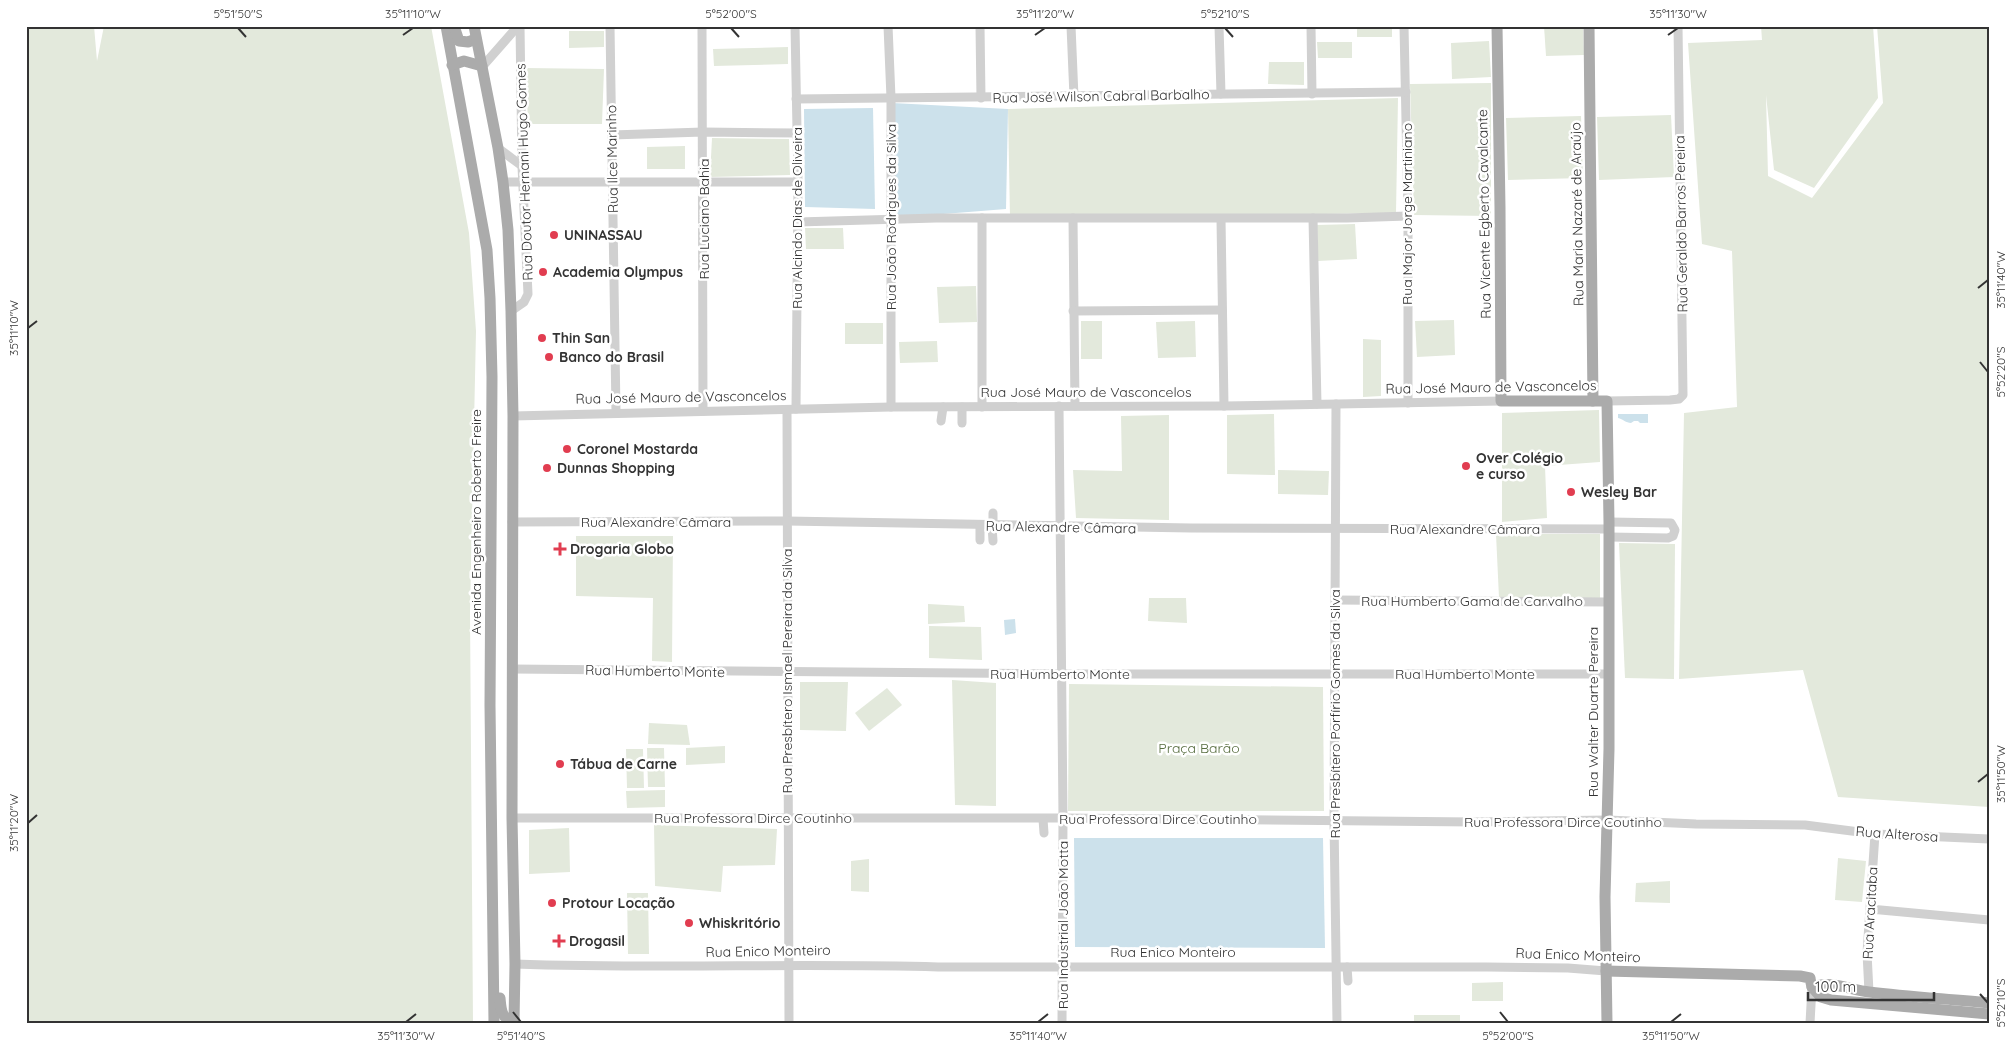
<svg xmlns="http://www.w3.org/2000/svg" width="2015" height="1049" viewBox="0 0 2015 1049" font-family="Quicksand,sans-serif">
  <rect width="100%" height="100%" fill="#fff"/>
  <g fill="#e3e9dc">
    <path d="M26 26H94L97 61 104 26H431L469 233 476 331 470 612 473 1023H26Z"/>
    <rect x="1357" y="26" width="35" height="11"/>
    <path d="M1544 26H1583L1584 55 1546 56Z"/>
    <path d="M1761 26H1873L1878 98 1814 188 1774 170 1766 95 1768 176 1812 198 1883 103 1877 26H1989V807L1838 797 1803 670 1679 679 1684 413 1737 407 1732 251 1702 244 1688 43 1762 40Z"/>
    <path d="M569 31H604V47L569 48Z"/>
    <path d="M1489 41 1491 77 1452 79 1451 43Z"/>
    <path d="M1317 42H1352V58H1318Z"/>
    <path d="M788 47V64L714 66 713 49Z"/>
    <path d="M1269 62H1304V85L1268 84Z"/>
    <path d="M526 68 604 69 602 124H528Z"/>
    <path d="M1491 83V216L1414 215 1410 84Z"/>
    <path d="M1398 98 1396 213 1010 218 1008 109Z"/>
    <path d="M1671 115 1674 177 1599 180 1597 117Z"/>
    <path d="M1581 116 1583 178 1508 180 1506 118Z"/>
    <path d="M712 138 789 139 790 175 710 177Z"/>
    <path d="M685 146V169H647V147Z"/>
    <path d="M1355 224 1357 259 1318 261 1317 225Z"/>
    <path d="M805 228H843L844 249H806Z"/>
    <path d="M976 286 977 322 939 323 937 287Z"/>
    <path d="M1454 320 1455 355 1417 357 1415 321Z"/>
    <rect x="1081" y="321" width="21" height="38"/>
    <path d="M1195 321 1196 357 1158 358 1156 322Z"/>
    <rect x="845" y="323" width="38" height="21"/>
    <path d="M1363 339 1381 340V396L1363 397Z"/>
    <path d="M937 341 938 362 900 363 899 342Z"/>
    <path d="M1599 410 1600 462 1545 466 1547 518 1502 522V413Z"/>
    <path d="M1274 414 1275 475 1227 474V415Z"/>
    <path d="M1169 415V520L1076 518 1073 470 1122 471 1121 416Z"/>
    <path d="M1278 470 1329 471 1328 495 1278 494Z"/>
    <path d="M1496 534H1600V598H1499Z"/>
    <path d="M576 536H673L672 662 652 661 653 598 576 596Z"/>
    <path d="M1619 543 1675 544 1674 679 1625 678Z"/>
    <path d="M1149 598H1186L1187 623 1148 621Z"/>
    <path d="M928 604 964 606 965 622 928 624Z"/>
    <path d="M929 626 981 627 982 660 929 658Z"/>
    <path d="M952 680 996 683V806L955 805Z"/>
    <path d="M800 682H848L846 731 800 730Z"/>
    <path d="M1069 684 1323 687 1324 811H1068Z"/>
    <path d="M887 688 902 705 869 731 855 713Z"/>
    <path d="M649 723 687 725 690 745 648 744Z"/>
    <path d="M725 746V763L686 765V748Z"/>
    <path d="M647 748H664L665 787H648Z"/>
    <path d="M626 749H643L644 788H627Z"/>
    <path d="M665 790V807L627 808 626 791Z"/>
    <path d="M654 825 777 829 775 865 723 866 721 892 655 886Z"/>
    <path d="M569 828 570 872 529 874V830Z"/>
    <path d="M1838 858 1866 861 1862 902 1835 900Z"/>
    <path d="M869 859V892L851 891V861Z"/>
    <path d="M1670 881V903L1635 902 1636 883Z"/>
    <path d="M627 893H648L649 954H628Z"/>
    <path d="M1503 982V1001H1472V983Z"/>
    <rect x="1414" y="1015" width="46" height="8"/>
  </g>
  <g fill="#cce1eb">
    <path d="M892 103 1008 109 1006 209 893 218Z"/>
    <path d="M873 108 875 209 805 207 804 109Z"/>
    <path d="M1618 414H1648V423H1640L1638 421H1634L1631 423C1626 423 1623 419 1618 418Z"/>
    <path d="M1015 619 1016 633 1005 635 1004 620Z"/>
    <path d="M1074 838H1323L1325 948 1075 947Z"/>
  </g>
  <g fill="none" stroke-linecap="round" stroke-linejoin="round">
    <g stroke="#d0d0d0" stroke-width="9">
      <path d="M610 26 616 412"/>
      <path d="M702 26 703 411"/>
      <path d="M795 26 798 182 796 409"/>
      <path d="M888 26 891 98V407"/>
      <path d="M980 26 981 98"/>
      <path d="M1071 26 1074 97"/>
      <path d="M1219 26 1221 94"/>
      <path d="M1311 26 1312 94"/>
      <path d="M1404 26 1408 216V403"/>
      <path d="M482 67 518 26"/>
      <path d="M796 99 1406 92"/>
      <path d="M612 135 703 132 797 133"/>
      <path d="M498 148 522 166"/>
      <path d="M503 182H798"/>
      <path d="M1073 218 1075 406"/>
      <path d="M1313 218 1317 404"/>
      <path d="M1221 219 1224 406"/>
      <path d="M798 222 936 218H1347L1408 216"/>
      <path d="M511 311 524 302 528 294 522 166 520 26"/>
      <path d="M1073 311 1222 310"/>
      <path d="M1607 401 1670 400 1679 399 1683 395 1678 26"/>
      <path d="M1336 404 1334 821 1337 1023"/>
      <path d="M1059 406 1063 818 1062 1023"/>
      <path d="M962 407V423"/>
      <path d="M982 407V218"/>
      <path d="M787 410 789 1023"/>
      <path d="M513 416 891 407 1224 406 1501 401"/>
      <path d="M941 421 943 407"/>
      <path d="M512 522 787 521 1191 528 1609 529"/>
      <path d="M980 526V540"/>
      <path d="M992 526 993 541"/>
      <path d="M993 526V513"/>
      <path d="M1609 537 1668 538 1673 536 1675 530 1671 523 1609 522"/>
      <path d="M1336 600 1608 602"/>
      <path d="M512 669 1062 674H1608"/>
      <path d="M512 818H1063L1474 822 1608 820 1696 824 1805 825 1875 834 1989 839"/>
      <path d="M1043 819 1044 833"/>
      <path d="M1870 909 1989 920"/>
      <path d="M515 964C656 969 797 963 938 967H1487L1568 968 1606 971"/>
      <path d="M1347 967 1348 981"/>
      <path d="M1869 992 1867 953 1875 834"/>
      <path d="M1810 1023 1812 987"/>
    </g>
    <g stroke="#ababab" stroke-width="11">
      <path d="M446 26 487 250 490 298 492 377 490 705 494 1023"/>
      <path d="M454 26 459 41 468 42 476 39"/>
      <path d="M474 26 498 148 503 182 508 230 511 311 513 416 512 818 515 964 514 1023"/>
      <path d="M1497 26 1500 208 1501 401H1607L1609 522V749L1605 897 1607 1023"/>
      <path d="M1589 26 1593 401"/>
      <path d="M452 65 464 61 482 66"/>
      <path d="M1606 971 1800 976 1810 978 1812 987 1821 997 1831 1000 1989 1014"/>
      <path d="M1812 987C1830 980 1851 990 1869 992 1909 997 1949 999 1989 1003"/>
      <path d="M500 998C501 1008 501 1021 514 1019"/>
    </g>
  </g>
  <path fill="none" stroke="#333" stroke-width="2" d="M238 28 246 37M731 28 739 37M1225 28 1233 37M403 35 413 28M1035 35 1045 28M1668 35 1678 28M1978 288 1988 280M28 328 37 321M1980 362 1988 372M1978 782 1988 774M28 823 37 815M1980 994 1988 1003M513 1012 521 1022M1500 1012 1508 1022M406 1022 416 1014M1038 1022 1048 1014M1671 1022 1681 1014"/>
  <g fill="#e13d50" stroke="#fff" stroke-width="2">
    <circle cx="554" cy="235" r="5"/>
    <circle cx="543" cy="272" r="5"/>
    <circle cx="542" cy="338" r="5"/>
    <circle cx="549" cy="357" r="5"/>
    <circle cx="567" cy="449" r="5"/>
    <circle cx="1466" cy="466" r="5"/>
    <circle cx="547" cy="468" r="5"/>
    <circle cx="1571" cy="492" r="5"/>
    <path d="M557.5 541.5h5v5h5v5h-5v5h-5v-5h-5v-5h5z"/>
    <circle cx="560" cy="764" r="5"/>
    <circle cx="552" cy="903" r="5"/>
    <circle cx="689" cy="923" r="5"/>
    <path d="M556.5 933.5h5v5h5v5h-5v5h-5v-5h-5v-5h5z"/>
  </g>
  <g text-anchor="middle" dominant-baseline="central" stroke-width="5" stroke-linejoin="round" paint-order="stroke">
    <g font-size="14" fill="#333" stroke="#fff">
      <text transform="translate(1101 96) rotate(-1)">Rua José Wilson Cabral Barbalho</text>
      <text transform="translate(612 159) rotate(-91)">Rua Ilce Marinho</text>
      <text transform="translate(524 172) rotate(-92)">Rua Doutor Hernani Hugo Gomes</text>
      <text transform="translate(1407 214) rotate(-90)">Rua Major Jorge Martiniano</text>
      <text transform="translate(1484 214) rotate(-91)">Rua Vicente Egberto Cavalcante</text>
      <text transform="translate(1577 214) rotate(-91)">Rua Maria Nazaré de Araújo</text>
      <text transform="translate(891 217) rotate(-90)">Rua João Rodrigues da Silva</text>
      <text transform="translate(797 218) rotate(-90)">Rua Alcindo Dias de Oliveira</text>
      <text transform="translate(704 219) rotate(-90)">Rua Luciano Bahia</text>
      <text transform="translate(1681 224) rotate(-91)">Rua Geraldo Barros Pereira</text>
      <text transform="translate(1491 387) rotate(-1)">Rua José Mauro de Vasconcelos</text>
      <text x="1086" y="392">Rua José Mauro de Vasconcelos</text>
      <text transform="translate(681 397) rotate(-1)">Rua José Mauro de Vasconcelos</text>
      <text transform="translate(476 522) rotate(-90)">Avenida Engenheiro Roberto Freire</text>
      <text x="656" y="522">Rua Alexandre Câmara</text>
      <text transform="translate(1061 527) rotate(1)">Rua Alexandre Câmara</text>
      <text x="1465" y="529">Rua Alexandre Câmara</text>
      <text x="1472" y="601">Rua Humberto Gama de Carvalho</text>
      <text transform="translate(655 671) rotate(1)">Rua Humberto Monte</text>
      <text transform="translate(787 671) rotate(-90)">Rua Presbítero Ismael Pereira da Silva</text>
      <text x="1060" y="674">Rua Humberto Monte</text>
      <text x="1465" y="674">Rua Humberto Monte</text>
      <text transform="translate(1593 712) rotate(-90)">Rua Walter Duarte Pereira</text>
      <text transform="translate(1335 714) rotate(-90)">Rua Presbítero Porfírio Gomes da Silva</text>
      <text x="753" y="818">Rua Professora Dirce Coutinho</text>
      <text x="1158" y="819">Rua Professora Dirce Coutinho</text>
      <text x="1563" y="822">Rua Professora Dirce Coutinho</text>
      <text transform="translate(1897 834) rotate(4)">Rua Alterosa</text>
      <text transform="translate(1870 913) rotate(-87)">Rua Aracitaba</text>
      <text transform="translate(1063 925) rotate(-90)">Rua Industrial João Motta</text>
      <text transform="translate(768 951) rotate(-1)">Rua Enico Monteiro</text>
      <text x="1173" y="952">Rua Enico Monteiro</text>
      <text transform="translate(1578 955) rotate(2)">Rua Enico Monteiro</text>
    </g>
    <g font-size="14" font-weight="bold" fill="#333" stroke="#fff" text-anchor="start">
      <text x="564" y="235">UNINASSAU</text>
      <text x="553" y="272">Academia Olympus</text>
      <text x="552" y="338">Thin San</text>
      <text x="559" y="357">Banco do Brasil</text>
      <text x="577" y="449">Coronel Mostarda</text>
      <text x="1476" y="458">Over Colégio<tspan x="1476" dy="16">e curso</tspan></text>
      <text x="557" y="468">Dunnas Shopping</text>
      <text x="1581" y="492">Wesley Bar</text>
      <text x="570" y="549">Drogaria Globo</text>
      <text x="570" y="764">Tábua de Carne</text>
      <text x="562" y="903">Protour Locação</text>
      <text x="699" y="923">Whiskritório</text>
      <text x="569" y="941">Drogasil</text>
    </g>
    <g font-size="14" fill="#586e40" stroke="#fff">
      <text x="1199" y="748">Praça Barão</text>
    </g>
  </g>
  <rect width="2015" height="1049" fill="none" stroke="#ffffff" stroke-width="55"/>
  <path d="M1808 992v8h126v-8" fill="none" stroke="#333333" stroke-width="2.5"/>
  <text x="1815" y="992" font-size="15" fill="#333333" stroke="#ffffff" stroke-width="4" paint-order="stroke">100 m</text>
  <rect x="28" y="28" width="1960" height="994" fill="none" stroke="#333" stroke-width="2"/>
  <g font-size="12" text-anchor="middle" fill="#333">
    <text x="238" y="18">5°51'50"S</text>
    <text x="413" y="18">35°11'10"W</text>
    <text x="731" y="18">5°52'00"S</text>
    <text x="1045" y="18">35°11'20"W</text>
    <text x="1225" y="18">5°52'10"S</text>
    <text x="1678" y="18">35°11'30"W</text>
    <text transform="translate(2001 280) rotate(-90)" y="4">35°11'40"W</text>
    <text transform="translate(14 328) rotate(-90)" y="4">35°11'10"W</text>
    <text transform="translate(2001 372) rotate(-90)" y="4">5°52'20"S</text>
    <text transform="translate(2001 774) rotate(-90)" y="4">35°11'50"W</text>
    <text transform="translate(14 823) rotate(-90)" y="4">35°11'20"W</text>
    <text transform="translate(2001 1003) rotate(-90)" y="4">5°52'10"S</text>
    <text x="406" y="1040">35°11'30"W</text>
    <text x="521" y="1040">5°51'40"S</text>
    <text x="1038" y="1040">35°11'40"W</text>
    <text x="1508" y="1040">5°52'00"S</text>
    <text x="1671" y="1040">35°11'50"W</text>
  </g>
</svg>
